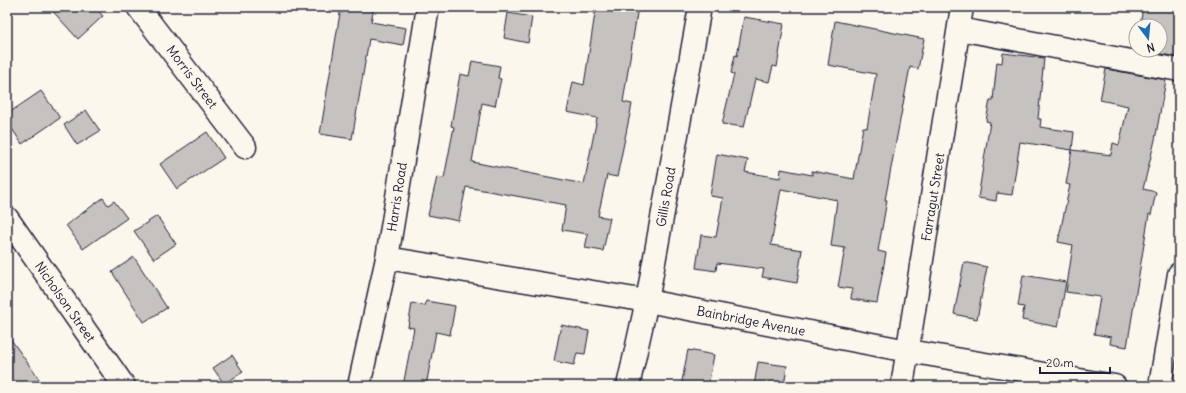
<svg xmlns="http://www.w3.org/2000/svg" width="1186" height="393" viewBox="0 0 1186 393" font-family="Delius,sans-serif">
  <rect width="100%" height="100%" fill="#fbf7ec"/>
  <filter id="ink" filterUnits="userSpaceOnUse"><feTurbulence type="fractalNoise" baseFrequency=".025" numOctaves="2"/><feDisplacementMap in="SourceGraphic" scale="8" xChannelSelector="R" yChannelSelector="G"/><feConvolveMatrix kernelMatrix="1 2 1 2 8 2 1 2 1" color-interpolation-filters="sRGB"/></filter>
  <g filter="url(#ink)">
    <g fill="#c6c2c0" stroke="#22223b">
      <path d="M49 7H94L103 16 78 39Z"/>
      <path d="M341 7H374L371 22 406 28 403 45 369 39 352 139 320 134Z"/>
      <path d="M596 7H638L623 102 632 104 617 177 607 175 598 216 610 218 603 251 585 248 588 234 562 230 566 205 466 187 459 221 428 215 437 177 444 178 454 127 451 126 460 74 469 76 472 61 500 66 498 78 501 79 495 106 482 103 472 162 584 184 597 118 567 112 573 82 584 85Z"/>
      <path d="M1143 7H1179V47L1177 57 1140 50H1160V26H1140Z"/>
      <path d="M508 13 532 17 528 43 504 38Z"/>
      <path d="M744 17 784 24 777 67 773 66 769 82 755 79 744 127 722 124 734 74 731 73 735 55 737 56Z"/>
      <path d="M835 21 924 39 918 69 910 67 885 200H887L878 251 886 253 877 303 851 299 852 289 838 287 845 248 831 246 837 200 781 189 771 245 802 250 797 283 762 277 764 269 717 263 716 271 696 268 701 235 716 237 723 198 710 196 717 154 748 160 745 172 780 178 781 169 812 175V171L854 179 863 127 867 128 876 74 828 65Z"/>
      <path d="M1003 53 1044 58 1038 119H1041L1040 127 1074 132 1072 150 1020 142 1012 195 997 193 996 201 978 198 990 122 986 121 990 100H993L997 62 1002 63Z"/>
      <path d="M1106 69 1166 80 1155 140 1143 189 1156 192 1151 215 1149 214 1127 347 1110 344 1111 337 1094 334 1100 297 1066 292 1073 245 1058 242 1070 185 1066 184 1072 150 1111 155 1113 143 1119 145 1128 106 1100 100Z"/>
      <path d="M41 91 60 118 22 144 7 121V114Z"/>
      <path d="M86 110 100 131 77 145 64 125Z"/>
      <path d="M207 132 224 158 177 189 160 164Z"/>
      <path d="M103 198 108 205 114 201 127 218 83 249 66 225Z"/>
      <path d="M157 216 176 244 154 259 134 231Z"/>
      <path d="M134 257 167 308 144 322 112 272Z"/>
      <path d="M964 262 987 267 977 319 954 314Z"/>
      <path d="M1023 275 1066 282 1058 327 1022 320 1024 307 1018 306Z"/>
      <path d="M426 301 455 306 450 335 436 332 426 386H403L414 328 408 327 412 303 425 306Z"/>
      <path d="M561 325 589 331 585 354 577 353 574 365 554 361Z"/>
      <path d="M7 334 44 386H7Z"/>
      <path d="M688 350 714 355 708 386H681Z"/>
      <path d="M232 355 243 372 224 384 213 368Z"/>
      <path d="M758 362 787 366 784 386H754Z"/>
    </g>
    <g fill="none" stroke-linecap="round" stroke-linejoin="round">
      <g stroke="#22223b" stroke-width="25">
        <g id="minor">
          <path d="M138 7 245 147"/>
          <path d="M959 29 1179 70"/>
          <path d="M7 218 124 386"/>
          <path d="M387 258 647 301 908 351 1115 386"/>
          <path d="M359 386 387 258 428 7"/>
          <path d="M628 386 647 301 700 7"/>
          <path d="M902 386 962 7"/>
          <path d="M1160 386 1179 274"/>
        </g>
      </g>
      <use href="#minor" stroke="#fbf7ec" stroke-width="22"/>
    </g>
  </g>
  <g text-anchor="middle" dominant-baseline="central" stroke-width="3" stroke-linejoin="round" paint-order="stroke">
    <g font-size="13" fill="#22223b" stroke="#fbf7ec">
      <text transform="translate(192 77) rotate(53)">Morris Street</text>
      <text transform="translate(397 197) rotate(-81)">Harris Road</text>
      <text transform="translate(666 197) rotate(-80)">Gillis Road</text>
      <text transform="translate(933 197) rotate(-81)">Farragut Street</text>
      <text transform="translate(65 302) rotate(55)">Nicholson Street</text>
      <text transform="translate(751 321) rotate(11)">Bainbridge Avenue</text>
    </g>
  </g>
  <rect width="1186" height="393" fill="none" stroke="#fbf7ec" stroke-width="24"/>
  <rect x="12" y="12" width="1162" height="369" fill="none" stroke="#22223b" stroke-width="1.5" filter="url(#ink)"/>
  <g transform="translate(1148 38) rotate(164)"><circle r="19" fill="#fbf7ec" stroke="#a4a2a5"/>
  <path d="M0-3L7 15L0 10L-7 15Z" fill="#1f6fb2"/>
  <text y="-6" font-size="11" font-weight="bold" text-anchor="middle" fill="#22223b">N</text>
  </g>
  <path d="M1040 367v6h70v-6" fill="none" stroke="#22223b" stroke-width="2"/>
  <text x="1046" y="367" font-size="12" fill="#22223b" stroke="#fbf7ec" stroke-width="3" paint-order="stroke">20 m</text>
</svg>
